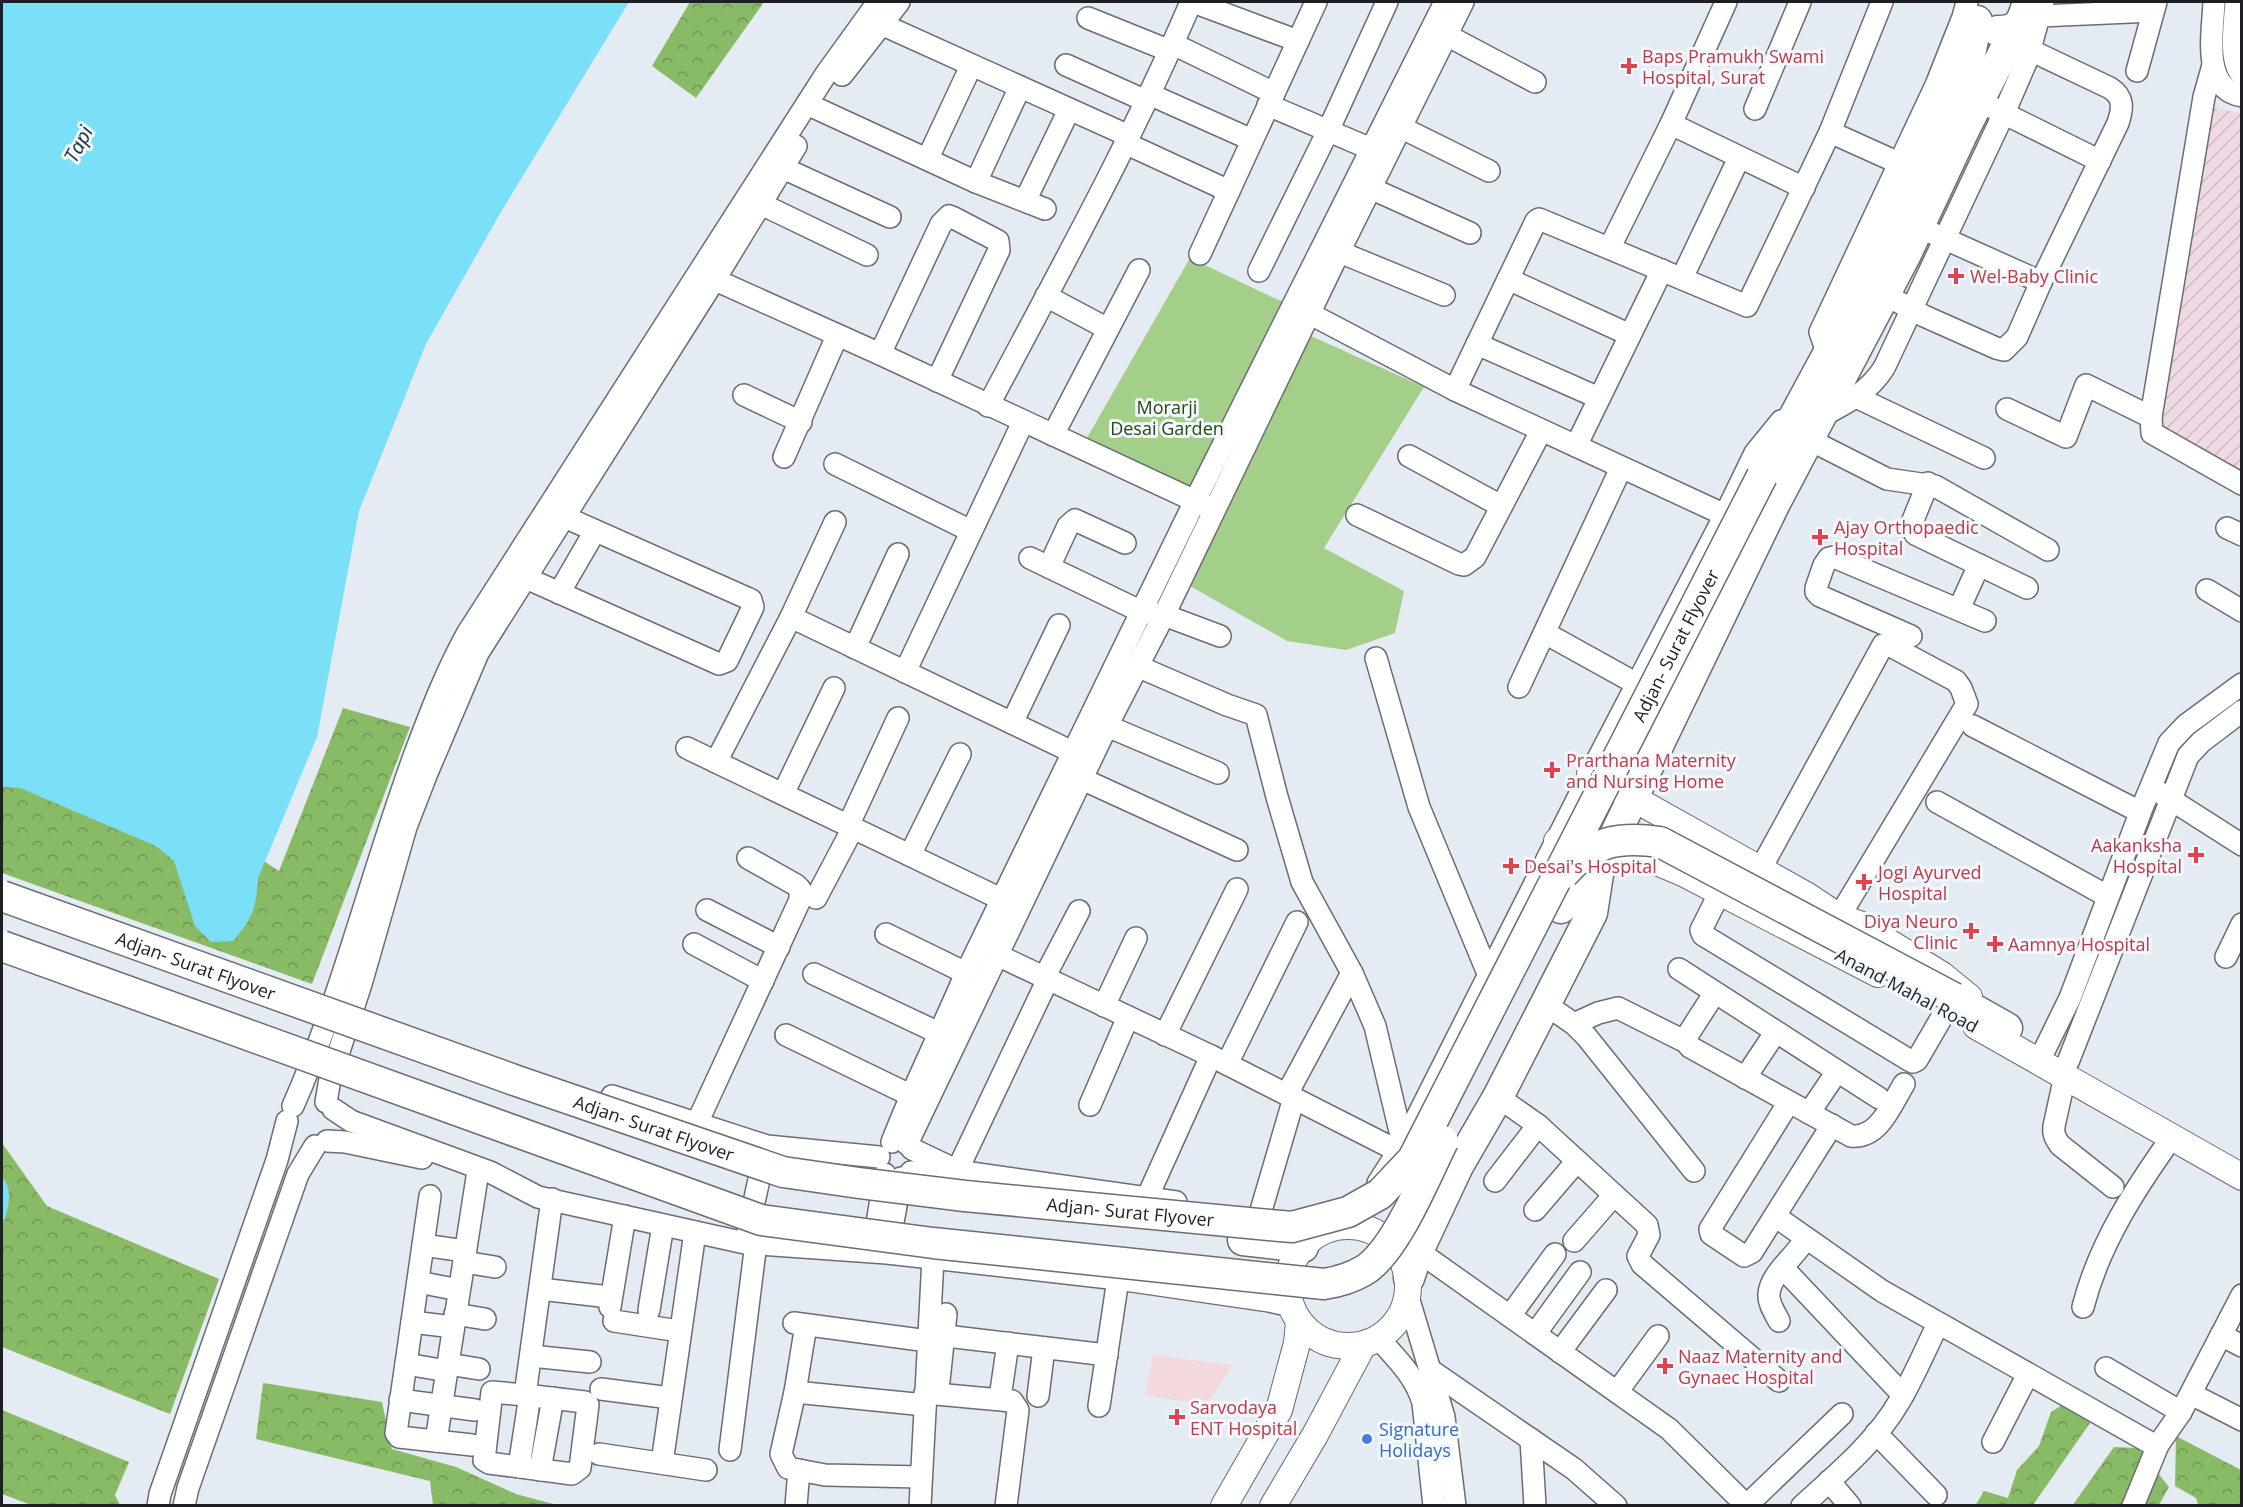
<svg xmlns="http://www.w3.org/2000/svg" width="2243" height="1507" viewBox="0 0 2243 1507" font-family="'Open Sans',sans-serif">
  <defs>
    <pattern id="industrial-furrows" width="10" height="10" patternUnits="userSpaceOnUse" patternTransform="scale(1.5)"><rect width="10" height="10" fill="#efd9e5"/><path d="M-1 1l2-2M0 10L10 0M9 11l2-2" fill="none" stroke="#ccbac4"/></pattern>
    <pattern id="forest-crowns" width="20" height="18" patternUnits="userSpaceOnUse" patternTransform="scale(1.5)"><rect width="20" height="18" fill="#89bb66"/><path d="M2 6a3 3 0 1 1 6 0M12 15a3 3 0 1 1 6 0" fill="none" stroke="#6f9754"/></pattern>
  </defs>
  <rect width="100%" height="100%" fill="#e5ebf2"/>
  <path fill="url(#industrial-furrows)" d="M2214 108 2241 113V486L2157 434Z"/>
  <path fill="#f3d9db" d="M1153 1355 1232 1365 1206 1405 1145 1395Z"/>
  <g fill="#a4cf89">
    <path d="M1190 258 1276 299 1290 303 1194 497 1083 445Z"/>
    <path d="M1311 336 1424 387 1324 548 1404 591 1395 633 1346 650 1287 641 1190 586Z"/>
  </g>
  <g fill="url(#forest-crowns)">
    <path d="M690 2H764L696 98 652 66Z"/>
    <path d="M343 708 410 727 312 984 2 873V753L241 846 279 871Z"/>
    <path d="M2 1143 47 1206 219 1279 170 1414 2 1347Z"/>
    <path d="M263 1383 382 1402 392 1449 456 1467 516 1494 557 1505H433L430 1481 256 1439Z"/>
    <path d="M2067 1402 2090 1423 2033 1505 1975 1506 1984 1491 2008 1498 2017 1470 2039 1446 2051 1412Z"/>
    <path d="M2 1410 129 1462 115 1495 120 1505H31L2 1494Z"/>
    <path d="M2176 1436 2241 1470V1505H2198L2196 1498 2175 1486Z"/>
    <path d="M2114 1447 2138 1448 2169 1487 2159 1505 2072 1506Z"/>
  </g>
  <g fill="#79e0f7">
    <path d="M2 2H629L502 210 426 344 359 511 317 737 258 878C256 908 253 918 233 941L211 942 195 926 174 861 156 846 20 788 2 787Z"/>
    <path d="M2 1177C15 1191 7 1212 2 1228Z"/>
  </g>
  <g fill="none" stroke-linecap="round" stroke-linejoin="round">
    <g stroke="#696e75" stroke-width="24">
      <g id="minor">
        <path d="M1193 2 1298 41"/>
        <path d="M2214 2C2213 32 2201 89 2242 96"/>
        <path d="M2236 2C2235 20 2228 61 2242 75"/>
        <path d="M2040 16 2153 11"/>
        <path d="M1088 18 1170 51"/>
        <path d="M870 19 1129 136"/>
        <path d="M1435 29 1535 82"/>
        <path d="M1173 44 1274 93"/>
        <path d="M1066 65 1146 101"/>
        <path d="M2213 65 2204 97 2151 417 2152 433 2242 484"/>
        <path d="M2137 71 2156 2"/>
        <path d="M842 75 899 2"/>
        <path d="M1149 94 1252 140"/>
        <path d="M807 104 976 182 1045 209"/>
        <path d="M1268 105 1371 149"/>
        <path d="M1993 108 2100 161"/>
        <path d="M1755 109 1800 2"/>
        <path d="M1390 122 1489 171"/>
        <path d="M1671 124 1804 188"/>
        <path d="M1830 132 1912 169"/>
        <path d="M1125 143 1229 191"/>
        <path d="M928 158 971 66"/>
        <path d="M783 168 890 217"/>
        <path d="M976 182 1020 87"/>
        <path d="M1359 183 1470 233"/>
        <path d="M1025 201 1069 110"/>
        <path d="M761 204 867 255"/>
        <path d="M1932 233 2041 282"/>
        <path d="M1325 246 1444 295"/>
        <path d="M1610 247 1671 124 1726 2"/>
        <path d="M1200 254 1316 2"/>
        <path d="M1259 271 1328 131 1387 2"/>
        <path d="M702 274 880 354 1208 507"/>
        <path d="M1682 278 1739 158"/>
        <path d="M1508 279 1630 335"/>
        <path d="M1884 294 1924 316 1996 348 2004 350 2017 337 2041 282 2118 123C2123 108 2124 97 2110 88L2030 50 2009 43"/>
        <path d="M1046 296 1108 329"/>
        <path d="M1299 308 1455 390 1725 515"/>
        <path d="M1477 344 1599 398"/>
        <path d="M880 354 941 224 949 216 954 218 998 241 999 250 937 381"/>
        <path d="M1828 355 1820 332 1936 85 1963 17 1967 2"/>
        <path d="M1455 390 1536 221 1539 219 1747 306 1830 132 1882 2"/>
        <path d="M744 395 801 422"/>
        <path d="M1856 397 1984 458"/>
        <path d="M988 406C1059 272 1132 140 1191 2"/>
        <path d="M2007 409 2066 437 2086 385 2151 417"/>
        <path d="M1820 417C1846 403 1867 394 1884 368L2004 113 2027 60 2043 2"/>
        <path d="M1053 435 1139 270"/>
        <path d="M1808 439 1887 479 1935 486 2048 550"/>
        <path d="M1576 446 1662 270"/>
        <path d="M1409 456 1501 506"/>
        <path d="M784 457 837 336"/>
        <path d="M835 464 971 531"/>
        <path d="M1928 483 1911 525 1915 534 2027 588"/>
        <path d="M1357 515 1459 564 1464 565 1475 557 1541 431"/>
        <path d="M2227 528 2242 535"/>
        <path d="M1030 558 1142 612 1164 615 1220 636"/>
        <path d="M1049 567 1068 526 1075 520 1125 543"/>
        <path d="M526 578 719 664 727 661 753 607 751 600 747 598 551 511"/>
        <path d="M2207 590 2242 611"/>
        <path d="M559 593 595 531"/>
        <path d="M1959 609 1979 565"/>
        <path d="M791 617 1085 758"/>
        <path d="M1545 633 1637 684"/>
        <path d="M1911 636 1820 596 1816 592V588L1824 565 1829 558 1834 557 1985 621"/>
        <path d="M855 648 898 554"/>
        <path d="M1376 658 1419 807 1489 976"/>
        <path d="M1137 666 1227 705 1256 715 1277 797 1302 882 1352 973 1375 1026 1403 1144"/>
        <path d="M905 672 1023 422"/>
        <path d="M1519 687 1621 468"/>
        <path d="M1012 723 1059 625"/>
        <path d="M1107 726 1218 773"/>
        <path d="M1973 726 2140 812"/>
        <path d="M687 748 1003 900"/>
        <path d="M716 762 791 617 835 522"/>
        <path d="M1082 779 1237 850"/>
        <path d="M2159 792 2242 845"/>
        <path d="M783 794 834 688"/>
        <path d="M1937 802 2107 896"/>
        <path d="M848 826 898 718"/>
        <path d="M910 855 960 754"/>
        <path d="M1760 870 1883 645 1887 644 1956 681 1961 688 1967 704 1839 917"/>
        <path d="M1720 892 1701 930 1703 935 1909 1060 1913 1062 1917 1060 1946 1010"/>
        <path d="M816 898 853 828"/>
        <path d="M707 910 779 947"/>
        <path d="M886 934 966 973"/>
        <path d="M694 944 763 981"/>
        <path d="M997 955 1211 1056 1398 1151"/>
        <path d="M2226 957 2242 924"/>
        <path d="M1679 969 1879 1098"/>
        <path d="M814 974 941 1034"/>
        <path d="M1044 978 1079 911"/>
        <path d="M1714 994 1687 1036 1686 1042 1690 1047 1851 1136C1879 1139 1891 1105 1904 1084"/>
        <path d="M1545 1004 1574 1024 1586 1036 1694 1171"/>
        <path d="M1104 1006 1136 938"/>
        <path d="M1574 1024 1598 1013 1618 1008 1686 1042"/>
        <path d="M786 1035 910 1095"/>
        <path d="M1165 1035 1237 889"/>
        <path d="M2045 1049 2070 998 2142 808 2169 743 2186 725 2242 684"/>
        <path d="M2068 1062 2188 756 2201 742 2242 711"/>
        <path d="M1227 1064 1297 922"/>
        <path d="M2065 1076 2054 1126C2053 1134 2055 1138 2060 1145L2113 1187"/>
        <path d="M1745 1078 1775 1033"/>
        <path d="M1287 1094 1352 973"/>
        <path d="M612 1096 767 1146 879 1157"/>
        <path d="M1498 1097 1538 1125 1647 1225 1649 1235 1638 1256 1642 1264 1779 1381"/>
        <path d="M326 1102 330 1079 361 984 406 827 427 773 478 653 715 279 796 146"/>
        <path d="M1789 1102 1710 1229 1711 1234 1744 1256 1752 1252 1832 1125"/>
        <path d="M1090 1105 1128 1017"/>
        <path d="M293 1106C344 991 372 869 416 751 431 711 446 672 467 634L826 74 878 2"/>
        <path d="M333 1109 351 1121 490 1172 538 1197 745 1243 887 1253 1118 1279 1269 1301 1291 1306"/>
        <path d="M1809 1113 1836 1073"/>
        <path d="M697 1123 800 900V889L796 885 748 858"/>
        <path d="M327 1141 345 1142 422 1158"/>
        <path d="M892 1142C914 1085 942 1030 966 973L1195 501 1445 2"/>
        <path d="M907 1144 1107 726 1164 615 1339 252 1463 2"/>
        <path d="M912 1149 954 1169"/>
        <path d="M957 1171 1048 979"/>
        <path d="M911 1172 957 1171 1176 1202"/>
        <path d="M1495 1181 1538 1125"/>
        <path d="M1378 1183 1405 1141 1590 774 1725 515 1755 453 1781 421"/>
        <path d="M430 1196 396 1433 399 1437 472 1445"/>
        <path d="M1147 1198 1211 1056"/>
        <path d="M1535 1210 1577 1161"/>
        <path d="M1260 1214 1294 1098"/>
        <path d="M1775 1216 1882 1291 2154 1445H2158"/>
        <path d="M748 1230 765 1152"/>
        <path d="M1574 1241 1614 1195"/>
        <path d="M423 1245 465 1251"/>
        <path d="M873 1248 885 1174"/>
        <path d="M888 1250 901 1178"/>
        <path d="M1418 1251 1669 1429 1747 1506"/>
        <path d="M464 1262 495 1267"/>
        <path d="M1783 1268 1903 1395"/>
        <path d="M418 1282 459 1290"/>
        <path d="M540 1289 601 1296"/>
        <path d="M1408 1297 1444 1417 1455 1506"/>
        <path d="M610 1307 625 1216"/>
        <path d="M2083 1307C2099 1244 2135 1189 2172 1137"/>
        <path d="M649 1310 663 1225"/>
        <path d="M455 1314 485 1319"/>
        <path d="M1510 1316 1555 1254"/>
        <path d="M614 1321 679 1331"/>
        <path d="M1779 1321C1775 1313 1768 1303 1769 1294 1770 1274 1797 1255 1806 1238"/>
        <path d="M412 1322 453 1327"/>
        <path d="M794 1323 928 1341"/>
        <path d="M806 1325 795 1392 781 1454 788 1468 825 1475 921 1477"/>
        <path d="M929 1334 1107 1355"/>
        <path d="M1535 1334 1580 1272"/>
        <path d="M2221 1335 2242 1346"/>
        <path d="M1379 1339C1396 1358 1416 1377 1423 1403L1434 1506"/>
        <path d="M1560 1352 1606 1290"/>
        <path d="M531 1356 590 1362"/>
        <path d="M406 1364 447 1371"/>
        <path d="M448 1364 479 1369"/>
        <path d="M2106 1368 2181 1412"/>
        <path d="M1430 1370 1574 1469 1616 1506"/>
        <path d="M939 1381 946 1314"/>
        <path d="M601 1389 670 1398"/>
        <path d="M1001 1391 1008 1343"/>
        <path d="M795 1392 925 1405"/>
        <path d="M1617 1392 1658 1336"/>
        <path d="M925 1393 1012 1401 1018 1410 1006 1506"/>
        <path d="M2191 1394 2242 1420"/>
        <path d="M525 1395 492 1392 484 1460 489 1463 572 1474 580 1468 588 1405 585 1402 525 1395 552 1199"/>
        <path d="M1038 1396 1044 1348"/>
        <path d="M400 1400 475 1410"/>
        <path d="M1099 1406 1118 1279"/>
        <path d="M1876 1433 1936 1495"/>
        <path d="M1531 1439 1535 1506"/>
        <path d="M436 1441 478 1171"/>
        <path d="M1993 1442 2028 1374"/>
        <path d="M730 1450 756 1243"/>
        <path d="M599 1454 706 1470"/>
        <path d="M662 1463 695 1232"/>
        <path d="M519 1467 530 1395"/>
        <path d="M540 1470 553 1398"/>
        <path d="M1829 1481 1850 1506"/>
        <path d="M1747 1505 1842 1414"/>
        <path d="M158 1506 160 1494 277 1160 287 1121"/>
        <path d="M184 1506 188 1488 298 1174 315 1146"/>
        <path d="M796 1506 799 1470"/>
        <path d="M920 1506 933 1258"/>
        <path d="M1802 1506C1836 1475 1876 1442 1899 1402 1914 1377 1925 1350 1938 1324"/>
        <path d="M2133 1506 2158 1445 2181 1412 2242 1295"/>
      </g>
    </g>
    <g stroke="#696e75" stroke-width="28">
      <g id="major">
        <path d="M1590 774 1806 895 1839 917 1859 924 1942 975 1969 997"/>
        <path d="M1557 841 1606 856H1643L1683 873 1878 974"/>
        <path d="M1976 1026 2242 1177"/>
        <circle cx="1348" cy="1286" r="60"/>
        <path d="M1224 1506 1279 1410 1297 1343 1299 1322"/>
        <path d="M1273 1506 1315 1435 1363 1345"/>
      </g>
    </g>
    <g stroke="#696e75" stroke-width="33">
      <g id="highway">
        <path d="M1998 31C2021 31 2022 20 2028 2"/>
        <path d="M1762 476 1861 293 1965 78 1977 21"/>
        <path d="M1561 908 1599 868"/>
        <path d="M1954 998 2007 1028"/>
        <path d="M1243 1240 1303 1247"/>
        <path d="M1409 1278 1418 1251 1458 1166 1498 1097 1592 913 1599 868 1774 505 1906 254 1966 126 2017 26"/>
      </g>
    </g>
    <use href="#minor" stroke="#fff" stroke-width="21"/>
    <use href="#major" stroke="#fff" stroke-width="26"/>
    <use href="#highway" stroke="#fff" stroke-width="30"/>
    <g stroke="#696e75" stroke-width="33" stroke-linecap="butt">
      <g id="highway-bridge">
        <path d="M1563 874C1592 841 1619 836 1660 842L1954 998"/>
        <path id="s1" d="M2 896 517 1081 783 1172 859 1183 965 1196 1269 1225 1292 1227 1348 1212 1380 1194 1413 1159 1762 476"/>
        <path d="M2 946 761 1220 933 1243 1324 1284C1337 1282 1351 1278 1363 1271 1395 1253 1426 1175 1443 1141"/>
      </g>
    </g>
    <use href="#highway-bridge" stroke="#fff" stroke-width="30"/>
  </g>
  <g fill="#e0444e" stroke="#f3f8fe" stroke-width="2">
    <path d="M1626 57h6v6h6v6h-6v6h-6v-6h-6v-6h6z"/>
    <path d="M1953 267h6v6h6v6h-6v6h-6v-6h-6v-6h6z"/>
    <path d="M1817 528h6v6h6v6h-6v6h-6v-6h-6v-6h6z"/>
    <path d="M1549 761h6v6h6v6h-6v6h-6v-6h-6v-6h6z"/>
    <path d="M2193 846h6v6h6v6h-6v6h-6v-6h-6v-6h6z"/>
    <path d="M1508 857h6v6h6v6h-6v6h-6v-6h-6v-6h6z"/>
    <path d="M1861 873h6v6h6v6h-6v6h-6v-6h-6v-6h6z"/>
    <path d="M1968 922h6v6h6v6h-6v6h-6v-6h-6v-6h6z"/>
    <path d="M1992 935h6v6h6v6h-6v6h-6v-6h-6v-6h6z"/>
    <path d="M1662 1357h6v6h6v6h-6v6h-6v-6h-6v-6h6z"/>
    <path d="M1174 1408h6v6h6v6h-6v6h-6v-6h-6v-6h6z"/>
  </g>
  <circle fill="#3f7fe0" stroke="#f3f8fe" stroke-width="2" cx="1367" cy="1439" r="6"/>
  <g text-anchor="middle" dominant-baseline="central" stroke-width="6" stroke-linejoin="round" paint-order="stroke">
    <g font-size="18" fill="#be3a42" stroke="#f3f8fe" text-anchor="start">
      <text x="1642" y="56">Baps Pramukh Swami<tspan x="1642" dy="21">Hospital, Surat</tspan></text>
      <text x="1970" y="276">Wel-Baby Clinic</text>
      <text x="1834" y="527">Ajay Orthopaedic<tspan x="1834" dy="21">Hospital</tspan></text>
      <text x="1566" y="760">Prarthana Maternity<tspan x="1566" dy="21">and Nursing Home</tspan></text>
      <text x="2182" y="845" text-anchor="end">Aakanksha<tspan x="2182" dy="21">Hospital</tspan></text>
      <text x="1524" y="866">Desai's Hospital</text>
      <text x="1878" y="872">Jogi Ayurved<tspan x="1878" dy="21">Hospital</tspan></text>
      <text x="1958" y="921" text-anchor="end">Diya Neuro<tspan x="1958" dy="21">Clinic</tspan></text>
      <text x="2008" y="944">Aamnya Hospital</text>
      <text x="1678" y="1356">Naaz Maternity and<tspan x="1678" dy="21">Gynaec Hospital</tspan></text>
      <text x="1190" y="1407">Sarvodaya<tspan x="1190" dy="21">ENT Hospital</tspan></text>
    </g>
    <g font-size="18" fill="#28480b" stroke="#f3f8fe">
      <text x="1167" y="407">Morarji<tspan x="1167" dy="21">Desai Garden</tspan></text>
    </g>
    <g font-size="18" fill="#1d1f22" stroke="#f3f8fe">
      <text stroke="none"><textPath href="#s1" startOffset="2060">Adjan- Surat Flyover</textPath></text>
      <text stroke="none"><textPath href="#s1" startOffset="206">Adjan- Surat Flyover</textPath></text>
      <text transform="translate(1907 990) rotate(28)">Anand Mahal Road</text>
      <text stroke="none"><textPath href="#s1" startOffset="692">Adjan- Surat Flyover</textPath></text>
      <text stroke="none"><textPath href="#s1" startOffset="1178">Adjan- Surat Flyover</textPath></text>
    </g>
    <g font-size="18" fill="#366cbe" stroke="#f3f8fe" text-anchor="start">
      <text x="1379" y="1429">Signature<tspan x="1379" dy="21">Holidays</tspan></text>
    </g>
    <g font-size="20" font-style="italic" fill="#183036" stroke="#f3f8fe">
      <text transform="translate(78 144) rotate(-62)">Tapi</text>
    </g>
  </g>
  <rect width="2243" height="1507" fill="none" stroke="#1d1f22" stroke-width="6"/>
</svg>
